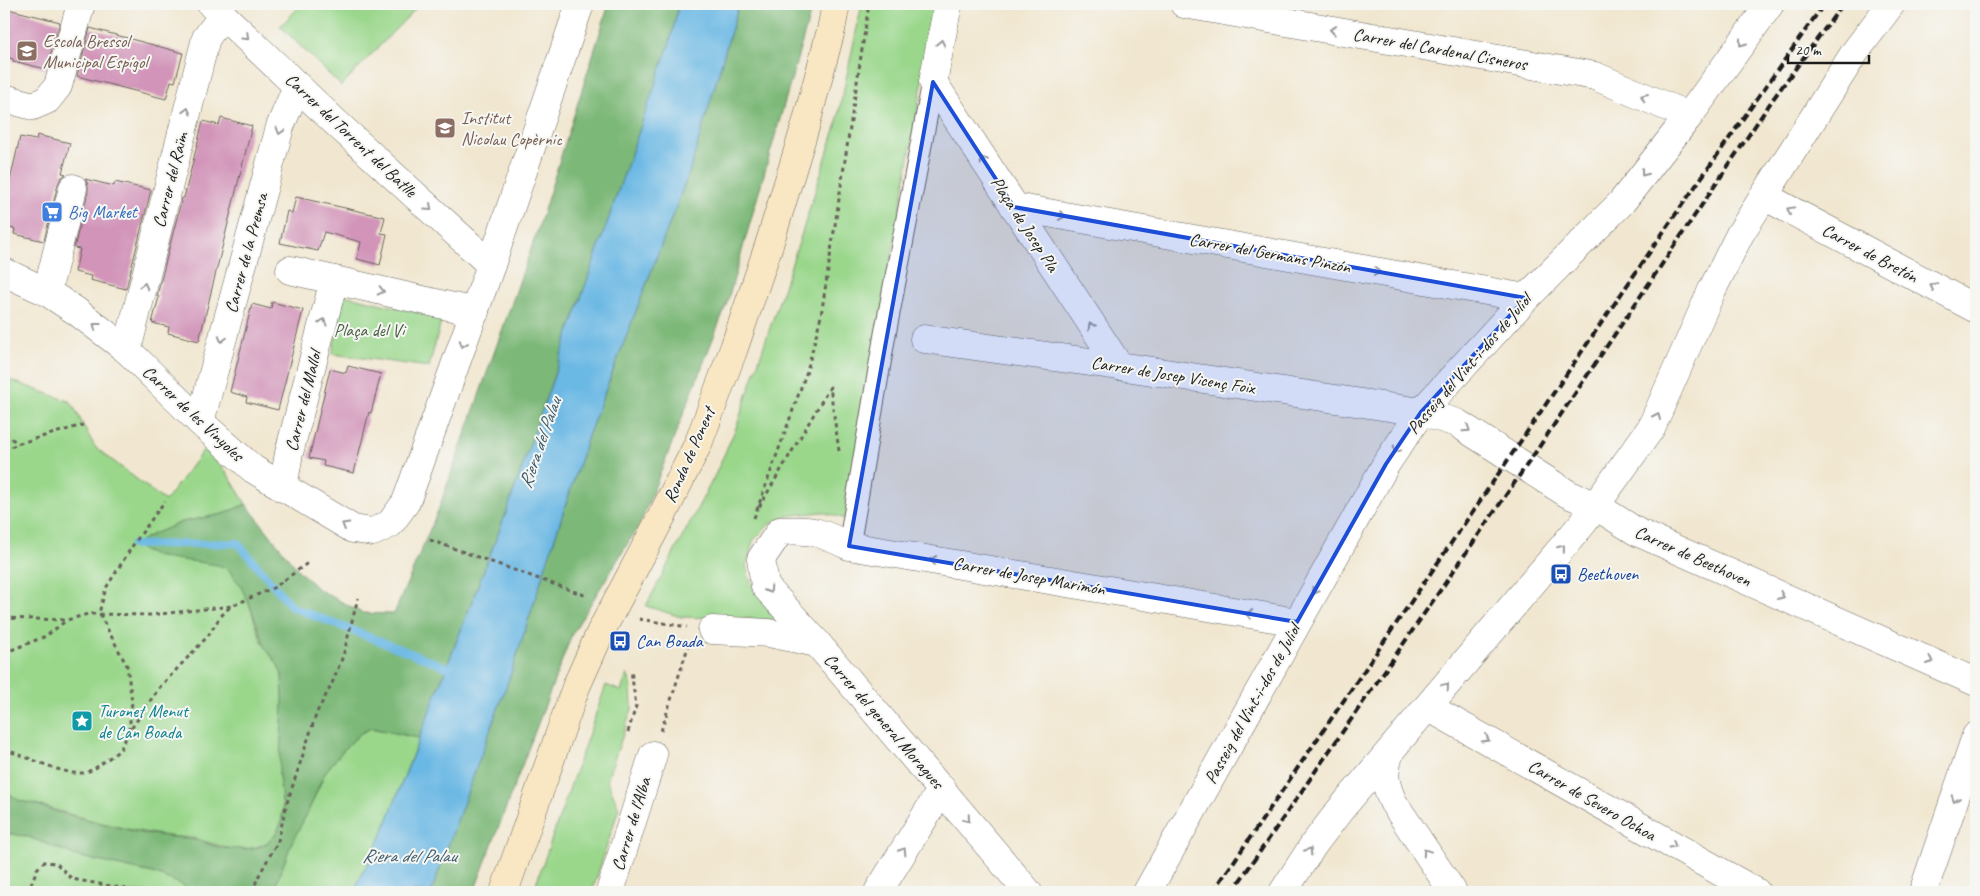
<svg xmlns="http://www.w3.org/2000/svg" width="1980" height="896" viewBox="0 0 1980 896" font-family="Caveat,sans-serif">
  <rect width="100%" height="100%" fill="#f6f6f2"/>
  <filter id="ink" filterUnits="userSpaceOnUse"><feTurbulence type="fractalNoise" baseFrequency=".02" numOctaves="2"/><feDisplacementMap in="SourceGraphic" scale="10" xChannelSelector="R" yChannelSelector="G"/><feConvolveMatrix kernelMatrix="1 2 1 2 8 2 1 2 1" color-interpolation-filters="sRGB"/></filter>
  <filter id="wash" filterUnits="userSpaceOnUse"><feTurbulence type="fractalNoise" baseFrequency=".0096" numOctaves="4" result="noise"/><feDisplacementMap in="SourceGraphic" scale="20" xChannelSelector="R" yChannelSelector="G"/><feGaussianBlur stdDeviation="1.12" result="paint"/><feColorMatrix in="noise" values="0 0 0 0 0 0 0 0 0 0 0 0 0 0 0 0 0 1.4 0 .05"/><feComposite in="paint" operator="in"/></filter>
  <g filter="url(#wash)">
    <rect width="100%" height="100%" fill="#f1e7d0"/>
    <g fill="#9ad78b" stroke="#5b7a54">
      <path d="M302 4H420L341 86 280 26Z"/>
      <path d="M862 4H936L846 519 822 512 787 516 770 524 753 541 746 567 754 591 780 620 681 617 646 606 715 475 736 428 798 245 836 126Z"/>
      <path d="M344 295 442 318 429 367 332 354Z"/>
      <path d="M4 378 71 402 95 447 165 501 205 448 215 461 227 473 246 504 223 514 182 522 153 534 154 556C171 559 217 560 228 569 250 587 252 624 265 647 271 657 280 664 282 676 288 705 280 744 279 774 279 790 286 806 281 823 278 833 270 843 259 846 236 854 218 845 197 839 187 837 177 837 167 836 151 833 135 831 119 827 92 821 65 813 39 805 33 803 26 803 21 801 14 799 11 795 4 794Z"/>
      <path d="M627 674 631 684 632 709 607 780 619 808 592 892H533L606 685 621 691Z"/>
      <path d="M371 728 419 738 381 837 353 892H273L292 842 308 812 326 771 346 747 361 733Z"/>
      <path d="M4 833 26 836 77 856 98 861 153 873 181 884 192 892H4Z"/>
    </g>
    <g fill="#7bb877" stroke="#4c6a4a">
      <path d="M609 4H679L670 42 508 508 419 738 371 728 361 733 346 747 326 771 321 781 308 812 292 842 273 892H192L181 884 153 873 98 861 77 856 26 836 4 833V794L11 795 20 801 32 803 54 811 121 828 143 833 197 840 222 848 245 849 259 847 268 842 276 834 281 823 283 810 279 774 283 702 282 675 278 665 265 647 251 608 240 585 228 569 218 565 154 556 133 545 153 534 182 522 223 514 246 504 298 570 318 589 362 613 394 614 439 508 538 229Z"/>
      <path d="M739 4H813L727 303 641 522 572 634 474 892H431L511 673 588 436 690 170Z"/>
    </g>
    <path fill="#6ab8e4" stroke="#436a80" d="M679 4H739L690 170 588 436 511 673 431 892H353L381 837 508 508 670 42Z"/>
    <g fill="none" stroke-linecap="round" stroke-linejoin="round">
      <path stroke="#6ab8e4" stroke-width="8" d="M133 545 238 543 292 607 454 670"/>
    </g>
    <g id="blocks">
      <g fill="#d294b9">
        <path d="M4 8 60 22 46 69 13 61V59L4 56Z"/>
        <path d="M90 28 183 53 175 82 171 81 166 99 77 76Z"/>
        <path d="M221 118 252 126 199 341 168 333 169 327 152 323 159 297 157 296 182 198H184L203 121 219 125Z"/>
        <path d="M37 135 70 143 62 173 66 174 61 178 58 184 44 241 14 234 15 229 4 227V207L20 137 36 140Z"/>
        <path d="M85 179 114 186 115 182 151 190 126 289 90 280 91 276 75 272 80 249 74 248 88 192V184Z"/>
        <path d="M296 197 385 217 381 233 387 234 380 265 357 259 361 242 324 232 318 251 280 243 287 211 292 213Z"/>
        <path d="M272 302 303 310 278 410 246 402 247 397 230 392 252 304 271 309Z"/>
        <path d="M348 366 381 374 371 413 369 412 354 473 323 466 324 461 309 458 330 369 346 373Z"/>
      </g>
    </g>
  </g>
  <g filter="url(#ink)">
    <use href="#blocks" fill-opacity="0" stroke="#67635b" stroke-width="1"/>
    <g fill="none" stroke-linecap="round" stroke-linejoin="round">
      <g stroke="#67635b" stroke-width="23">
        <path id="pedestrian" d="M849 546 885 334 933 82"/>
      </g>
      <g stroke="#67635b" stroke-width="29">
        <g id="minor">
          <path d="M211 4 334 121 491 265"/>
          <path d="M948 4 933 82 1119 366"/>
          <path d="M1184 4 1595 76 1689 116"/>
          <path d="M4 98 33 106 47 100 58 86 81 4"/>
          <path d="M1764 196 1976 309"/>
          <path d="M1014 207 1526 298"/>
          <path d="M290 270 475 312"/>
          <path d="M4 272 47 292 76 311 127 350 200 422 253 469 353 529 373 532 390 524 406 502 491 265 580 4"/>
          <path d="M47 292 73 188"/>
          <path d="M924 339 1119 366 1421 412 1457 423 1568 494 1596 506 1637 532 1976 682"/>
          <path d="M127 350 206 38 223 15"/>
          <path d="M200 422 280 127 297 86"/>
          <path d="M283 488 289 453 334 280"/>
          <path d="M712 630 769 633 817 643"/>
          <path d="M1428 707 1756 892"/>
          <path d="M1390 752C1383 773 1384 782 1393 802L1453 892"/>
          <path d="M610 892 653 755"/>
          <path d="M878 892 942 789"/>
          <path d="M1028 892 817 643 765 586 761 559 780 531C812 529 820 532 849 546L1297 622"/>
          <path d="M1147 892 1386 464 1421 412 1526 298 1621 203 1689 116 1770 4"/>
          <path d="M1283 892 1314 844 1340 810 1583 523 1651 428 1712 290 1740 234 1855 52 1891 4"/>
          <path d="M1923 892 1976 736"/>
        </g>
      </g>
      <g stroke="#67635b" stroke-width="29">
        <path id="secondary" d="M504 892 576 687 601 631 662 516 698 444 734 348 769 245 806 124 831 30 836 4"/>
      </g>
      <g stroke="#67635b" stroke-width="3" stroke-dasharray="4 4" stroke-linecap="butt">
        <path d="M4 435 19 443"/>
        <path d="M4 450 20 443 83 425"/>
        <path d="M759 507 830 387 839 451"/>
        <path d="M754 518 807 371 821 316 869 4"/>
        <path d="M430 540 587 596"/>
        <path d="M4 618 67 620 88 614 151 615 232 606 275 587 309 562"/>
        <path d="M639 619 687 627"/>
        <path d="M4 653 46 636 67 620"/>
        <path d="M129 731 132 702 127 666 99 613 106 588 133 545 165 501"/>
        <path d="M661 731 689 644"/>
        <path d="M628 732 636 706 631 670"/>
        <path d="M4 749 57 769 72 773H84L94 769 120 750 129 732 159 688 208 636 220 617 230 607"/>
        <path d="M28 892 37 869 44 862 56 863 72 879 127 889 133 892"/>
        <path d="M253 892 257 879 278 841 286 806 317 712 331 686 343 656 358 598"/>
      </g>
      <use href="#pedestrian" stroke="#fff" stroke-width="21"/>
      <use href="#minor" stroke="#fff" stroke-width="28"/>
      <use href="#secondary" stroke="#f9e7c3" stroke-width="28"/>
      <g stroke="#1c1c1c" stroke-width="4" stroke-dasharray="8 4" stroke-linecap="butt">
        <path d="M1213 892 1673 218 1824 4"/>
        <path d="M1232 892 1535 453 1773 99 1843 4"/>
      </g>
    </g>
    <defs><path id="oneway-chevron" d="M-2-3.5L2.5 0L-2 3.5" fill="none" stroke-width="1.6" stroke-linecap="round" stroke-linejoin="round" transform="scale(1.25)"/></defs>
    <g stroke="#999">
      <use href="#oneway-chevron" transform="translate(1333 30) rotate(-170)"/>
      <use href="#oneway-chevron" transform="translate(246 37) rotate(44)"/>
      <use href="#oneway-chevron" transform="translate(941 43) rotate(-79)"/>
      <use href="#oneway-chevron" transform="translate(1742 43) rotate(126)"/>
      <use href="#oneway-chevron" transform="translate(1644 97) rotate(-157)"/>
      <use href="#oneway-chevron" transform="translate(187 111) rotate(-76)"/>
      <use href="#oneway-chevron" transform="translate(280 131) rotate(107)"/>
      <use href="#oneway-chevron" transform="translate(983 160) rotate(-123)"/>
      <use href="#oneway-chevron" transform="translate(1644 173) rotate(128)"/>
      <use href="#oneway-chevron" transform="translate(429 208) rotate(42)"/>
      <use href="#oneway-chevron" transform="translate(1790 210) rotate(-151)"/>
      <use href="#oneway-chevron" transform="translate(1062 216) rotate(10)"/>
      <use href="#oneway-chevron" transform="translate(1377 272) rotate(10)"/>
      <use href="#oneway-chevron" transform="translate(144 286) rotate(-76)"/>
      <use href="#oneway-chevron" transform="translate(1933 286) rotate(-152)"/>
      <use href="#oneway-chevron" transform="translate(381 291) rotate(13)"/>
      <use href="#oneway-chevron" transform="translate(323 322) rotate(-75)"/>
      <use href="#oneway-chevron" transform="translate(96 326) rotate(-143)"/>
      <use href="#oneway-chevron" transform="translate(1091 326) rotate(-123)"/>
      <use href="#oneway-chevron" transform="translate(222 339) rotate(105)"/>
      <use href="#oneway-chevron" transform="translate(463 344) rotate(110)"/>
      <use href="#oneway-chevron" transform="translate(1657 416) rotate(-66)"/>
      <use href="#oneway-chevron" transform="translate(1467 429) rotate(33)"/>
      <use href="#oneway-chevron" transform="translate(1396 450) rotate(124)"/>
      <use href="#oneway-chevron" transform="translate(345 525) rotate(-149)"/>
      <use href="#oneway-chevron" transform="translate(1562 548) rotate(-51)"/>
      <use href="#oneway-chevron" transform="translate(933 560) rotate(-170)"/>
      <use href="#oneway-chevron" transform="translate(769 590) rotate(57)"/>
      <use href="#oneway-chevron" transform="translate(1315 591) rotate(120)"/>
      <use href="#oneway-chevron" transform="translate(1781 596) rotate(24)"/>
      <use href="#oneway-chevron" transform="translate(1249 614) rotate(-170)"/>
      <use href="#oneway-chevron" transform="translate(1930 661) rotate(24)"/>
      <use href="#oneway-chevron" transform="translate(1446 686) rotate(-50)"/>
      <use href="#oneway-chevron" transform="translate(1486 739) rotate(30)"/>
      <use href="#oneway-chevron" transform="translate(1955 799) rotate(109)"/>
      <use href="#oneway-chevron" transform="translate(967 819) rotate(50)"/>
      <use href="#oneway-chevron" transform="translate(1673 845) rotate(30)"/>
      <use href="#oneway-chevron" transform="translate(903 851) rotate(-58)"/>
      <use href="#oneway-chevron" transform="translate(1309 851) rotate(-57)"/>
      <use href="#oneway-chevron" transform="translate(1426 852) rotate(-124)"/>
    </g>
  </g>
  <path fill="#1d4ed8" fill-opacity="0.2" stroke="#1d4ed8" stroke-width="4" stroke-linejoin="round" d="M933 82 1014 207 1526 298 1421 412 1386 464 1297 622 849 546Z"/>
  <defs>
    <g id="school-square" transform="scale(1.125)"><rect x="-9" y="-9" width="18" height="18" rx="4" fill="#8d6e63" stroke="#f6f6f2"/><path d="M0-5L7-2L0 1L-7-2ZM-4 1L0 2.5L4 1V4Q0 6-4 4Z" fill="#fff"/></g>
    <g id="supermarket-square" transform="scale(1.125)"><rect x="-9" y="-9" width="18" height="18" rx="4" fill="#3f7fe0" stroke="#f6f6f2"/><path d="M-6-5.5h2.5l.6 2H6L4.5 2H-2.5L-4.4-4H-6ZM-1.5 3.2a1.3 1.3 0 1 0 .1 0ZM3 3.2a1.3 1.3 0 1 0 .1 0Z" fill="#fff"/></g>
    <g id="bus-square" transform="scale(1.125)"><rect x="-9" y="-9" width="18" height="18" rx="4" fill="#1a4fb4" stroke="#f6f6f2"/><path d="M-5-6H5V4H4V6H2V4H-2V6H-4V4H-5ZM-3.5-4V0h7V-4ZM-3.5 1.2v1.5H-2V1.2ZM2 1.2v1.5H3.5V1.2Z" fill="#fff"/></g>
    <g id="sight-square" transform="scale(1.125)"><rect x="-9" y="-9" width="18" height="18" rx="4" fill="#0f9aa8" stroke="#f6f6f2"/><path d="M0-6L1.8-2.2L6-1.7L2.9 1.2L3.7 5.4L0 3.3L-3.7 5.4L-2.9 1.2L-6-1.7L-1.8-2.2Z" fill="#fff"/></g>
  </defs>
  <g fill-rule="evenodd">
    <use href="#school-square" x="27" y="51"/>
    <use href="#school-square" x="445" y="128"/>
    <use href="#supermarket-square" x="52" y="212"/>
    <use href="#bus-square" x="1561" y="574"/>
    <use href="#bus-square" x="620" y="641"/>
    <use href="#sight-square" x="82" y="721"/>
  </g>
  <g text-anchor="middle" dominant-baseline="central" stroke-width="4" stroke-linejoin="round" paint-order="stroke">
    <g font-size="18" fill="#785e54" stroke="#f6f6f2" text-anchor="start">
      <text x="43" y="41">Escola Bressol<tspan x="43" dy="21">Municipal Espígol</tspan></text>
      <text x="461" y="118">Institut<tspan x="461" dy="21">Nicolau Copèrnic</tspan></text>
    </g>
    <g font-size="18" fill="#1c1c1c" stroke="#f6f6f2">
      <text transform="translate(1440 49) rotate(10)">Carrer del Cardenal Cisneros</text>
      <text transform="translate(351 135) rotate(43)">Carrer del Torrent del Batlle</text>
      <text transform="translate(170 180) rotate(-76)">Carrer del Raïm</text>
      <text transform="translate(1025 224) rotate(57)">Plaça de Josep Pla</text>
      <text transform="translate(246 253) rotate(-75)">Carrer de la Premsa</text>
      <text transform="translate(1270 253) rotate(10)">Carrer del Germans Pinzón</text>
      <text transform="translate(1870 253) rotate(28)">Carrer de Bretón</text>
      <text transform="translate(1469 364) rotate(-49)">Passeig del Vint-i-dos de Juliol</text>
      <text transform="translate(1173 375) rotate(9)">Carrer de Josep Vicenç Foix</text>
      <text transform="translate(303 401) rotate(-76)">Carrer del Mallol</text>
      <text transform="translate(193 413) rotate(43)">Carrer de les Vinyoles</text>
      <text transform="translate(689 455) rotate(-66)">Ronda de Ponent</text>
      <text transform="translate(1693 556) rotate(24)">Carrer de Beethoven</text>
      <text transform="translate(1029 576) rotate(10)">Carrer de Josep Marimón</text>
      <text transform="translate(1252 704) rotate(-61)">Passeig del Vint-i-dos de Juliol</text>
      <text transform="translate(884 721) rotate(49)">Carrer del general Moragues</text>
      <text transform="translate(1592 800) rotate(30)">Carrer de Severo Ochoa</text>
      <text transform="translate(631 824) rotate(-73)">Carrer de l'Alba</text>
    </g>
    <g font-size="18" fill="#366cbe" stroke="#f6f6f2" text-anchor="start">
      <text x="68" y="212">Big Market</text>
    </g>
    <g font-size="18" fill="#485d43" stroke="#f6f6f2">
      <text x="369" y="330">Plaça del Vi</text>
    </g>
    <g font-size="18" fill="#164399" stroke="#f6f6f2" text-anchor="start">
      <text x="1577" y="574">Beethoven</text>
      <text x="636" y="641">Can Boada</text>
    </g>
    <g font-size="18" fill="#0d838f" stroke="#f6f6f2" text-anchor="start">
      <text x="98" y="711">Turonet Menut<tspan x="98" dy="21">de Can Boada</tspan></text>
    </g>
    <g font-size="19" font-style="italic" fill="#3b5a6c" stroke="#f6f6f2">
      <text transform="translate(540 443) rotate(-71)">Riera del Palau</text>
      <text x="409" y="856">Riera del Palau</text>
    </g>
  </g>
  <rect width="1980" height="896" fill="none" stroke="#f6f6f2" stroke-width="20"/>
  <path d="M1788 55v8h81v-8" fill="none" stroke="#1c1c1c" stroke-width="2.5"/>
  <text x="1795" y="55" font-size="15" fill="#1c1c1c" stroke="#f6f6f2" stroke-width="4" paint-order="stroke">20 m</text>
</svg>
